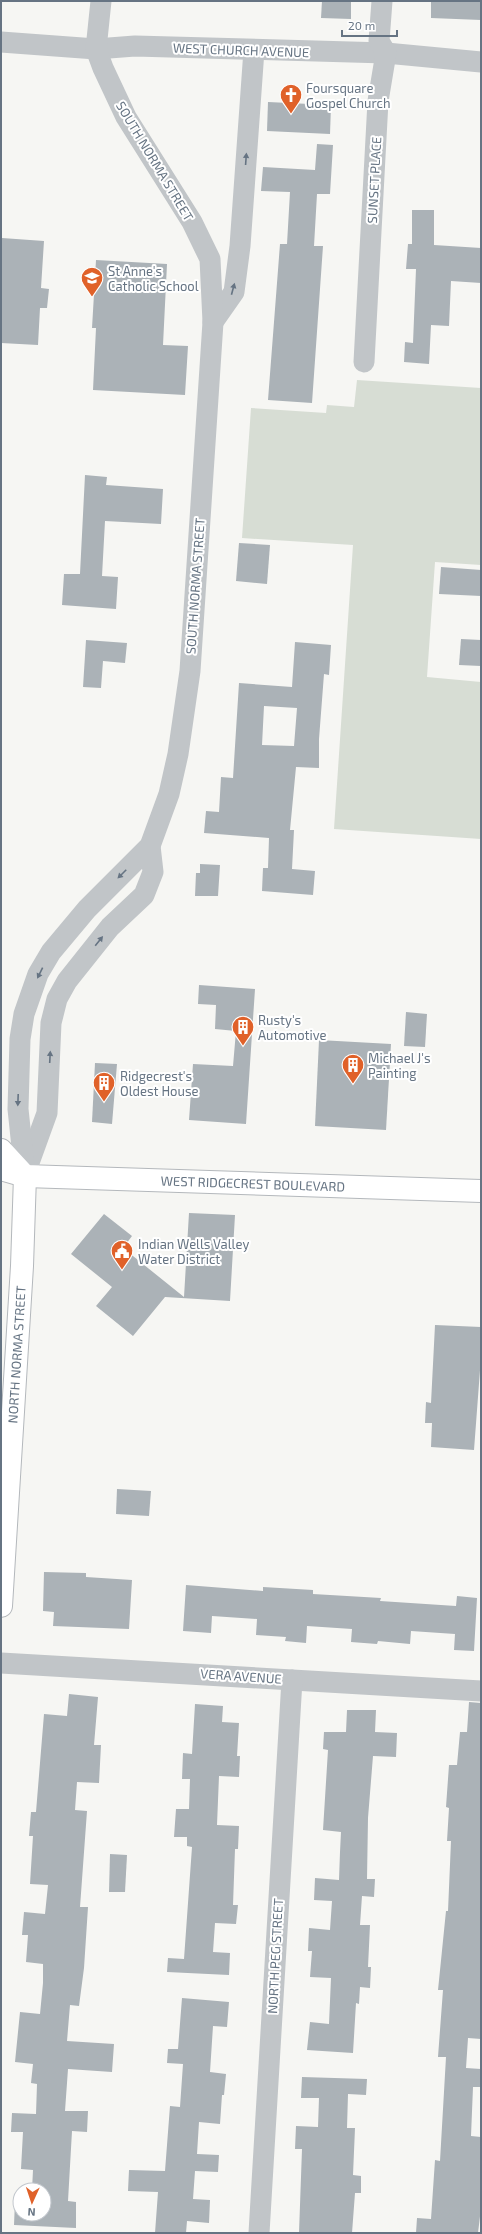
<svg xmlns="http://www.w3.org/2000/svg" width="482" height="2234" viewBox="0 0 482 2234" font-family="'Exo 2',sans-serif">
  <rect width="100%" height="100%" fill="#f6f6f3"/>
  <path fill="#d7ddd4" d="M357 380 481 388V565L435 562 427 677 481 682V839L334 829 353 545 242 538 251 408 326 413 327 405 354 407Z"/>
  <g fill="#abb2b7" fill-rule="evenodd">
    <path d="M322 1H351V19L321 18Z"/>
    <path d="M431 1H481V20L431 18Z"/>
    <path d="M268 102 331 105 330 134 267 131Z"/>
    <path d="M317 144 333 145 330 194H317L314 246H323L312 403 268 400 280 244H287L290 192 261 191 263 167 315 170Z"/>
    <path d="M412 210H434V245L481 248V283L451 281 449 326 431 325 429 364 404 362 405 342 413 343 416 269H406L408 244H412Z"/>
    <path d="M2 238 44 241 41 288 49 289 47 308H40L38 345 1 343Z"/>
    <path d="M96 260 167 264 163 345 188 346 185 395 93 390 96 328H92Z"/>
    <path d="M85 475 107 477 106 485 163 489 161 524 105 521 102 576 118 577 116 609 62 605 64 574H80Z"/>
    <path d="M239 543 270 545 267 584 236 581Z"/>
    <path d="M441 567 481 570V596L439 594Z"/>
    <path d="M461 639 481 640V666L459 665Z"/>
    <path d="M86 640 127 643 125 663 103 661 101 688 83 687Z"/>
    <path d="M295 642 331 645 329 675 324 674 319 739V768L296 767 290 830H294L292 869 315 871 313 895 262 891 263 868H268L269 838 204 833 206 811 219 812 221 777 233 778 239 683 292 687ZM264 706 297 708 294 746 262 745Z"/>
    <path d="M200 864 220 865 218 896H195L196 873H200Z"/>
    <path d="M199 985 255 989 246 1124 189 1120 193 1064 233 1066 236 1031 215 1029 216 1005 198 1004Z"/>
    <path d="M406 1012 427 1014 425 1047 404 1046Z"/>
    <path d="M319 1040 391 1044 386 1130 315 1126Z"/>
    <path d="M95 1063 117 1064 112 1124 92 1122Z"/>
    <path d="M189 1213 235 1215 230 1301 165 1297 133 1336 96 1306 112 1287 71 1254 104 1214 132 1236 123 1248 184 1297Z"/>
    <path d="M435 1325 481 1327V1357L474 1450 431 1447 432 1423H425L426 1402 431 1403Z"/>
    <path d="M117 1489 151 1491 149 1516 116 1514Z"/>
    <path d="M44 1572 86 1573V1577L132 1580 129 1629 53 1626 54 1612 43 1611Z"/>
    <path d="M186 1585 263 1591V1587L313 1590V1594L381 1598 380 1601 456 1606 457 1596 477 1598 474 1651 454 1650 455 1634 411 1631 410 1644 378 1641 377 1644 351 1642 352 1629 307 1626 306 1643 285 1641 286 1637 256 1635 257 1619 212 1616 211 1633 183 1631Z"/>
    <path d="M69 1694 98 1697 94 1745H101L99 1783 77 1782 75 1810 87 1811 80 1907H88L84 1968 79 2006 70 2005 67 2041 114 2044 112 2072 68 2069 65 2111H88L87 2132 72 2131 68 2201 76 2202V2228L14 2225 15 2201H20V2214H44V2190H32L33 2170 21 2169 23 2132H11L12 2113 36 2114 37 2084 31 2083 33 2064 15 2062 20 2012 40 2014 43 1983V1964L26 1962 28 1935H22L24 1912 45 1914 48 1885 30 1884 33 1836H29L31 1812H36L44 1714 67 1716Z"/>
    <path d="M469 1702 481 1703V2039L468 2038 466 2068 481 2069V2087H473L471 2136 481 2137V2208L478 2233H416L417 2218 431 2219 435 2160 440 2161 446 2057H438L443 1990H438L446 1911H448L451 1841H447L449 1808 446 1807 449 1765H457L460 1732H467Z"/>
    <path d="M195 1704 223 1706 222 1722 239 1723 237 1756H240L239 1777 219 1776 217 1825 239 1826 238 1849H235L233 1905H238L236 1924 215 1923 213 1952 230 1953 229 1975 167 1972 168 1958 184 1959 192 1847 187 1846V1837H174L176 1809H189L190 1779H182L183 1753 192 1754Z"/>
    <path d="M347 1710H376L375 1732 397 1733 396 1757 373 1756 368 1818 367 1879H375L374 1897 362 1896 360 1925H370L368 1967H371L370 1988 360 1987 359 2004 356 2003 353 2053 307 2050 310 2022 329 2024 331 1978 310 1977 312 1951H308L309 1928 330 1930 332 1901 314 1900 315 1878 339 1880 340 1852 341 1832 323 1830 328 1750 323 1749 324 1732H346Z"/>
    <path d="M110 1854 127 1855 125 1892H109Z"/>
    <path d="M182 1998 229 2002 227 2027 213 2026 210 2072 226 2074 224 2095H222L220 2124 199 2122 197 2154 219 2155 218 2172 195 2171 193 2199 210 2200 209 2223 187 2221 186 2233H155L158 2192 128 2191 129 2170 165 2171 170 2106 180 2107 183 2064 167 2063 168 2049H178Z"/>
    <path d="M302 2077 367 2079 366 2095 348 2094 347 2128H355L353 2175 361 2176V2193H355L352 2233H299L302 2149H295L296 2126 318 2127 319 2098H301Z"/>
  </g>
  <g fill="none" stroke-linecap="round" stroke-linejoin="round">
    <g stroke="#b4b8bc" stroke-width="24">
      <g id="major">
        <path d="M1 1150 25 1176"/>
        <path id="s1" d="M1 1169 25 1176 481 1191"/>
        <path id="s2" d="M1 1606 22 1266 25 1176"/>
      </g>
    </g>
    <g stroke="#c1c5c8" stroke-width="21">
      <path d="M1 42 96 49 135 46 386 53 481 62"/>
      <path d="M213 322 234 292 240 246 254 50"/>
      <path d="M364 362 378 101 386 53 379 41 382 1"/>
      <path d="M26 1171 47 1113 51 1023 57 999 67 981 110 927 144 895 153 872 150 846"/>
      <path d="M25 1176 18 1109 20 1039 24 1014 38 974 51 952 87 909 150 846 169 794 178 754 190 671 213 322 210 259 192 222 126 117 103 68 96 49 101 1"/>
      <path d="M1 1663 481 1691"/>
      <path d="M259 2233 292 1680"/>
    </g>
    <use href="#major" stroke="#fff" stroke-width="22"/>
  </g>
  <defs><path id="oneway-solid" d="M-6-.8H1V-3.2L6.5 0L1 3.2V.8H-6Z"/></defs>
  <g fill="#667483">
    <use href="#oneway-solid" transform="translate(246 159) rotate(-86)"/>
    <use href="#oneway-solid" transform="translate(233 289) rotate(-75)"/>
    <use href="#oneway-solid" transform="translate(122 874) rotate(135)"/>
    <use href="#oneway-solid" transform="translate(99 941) rotate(-51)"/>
    <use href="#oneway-solid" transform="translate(40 973) rotate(116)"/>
    <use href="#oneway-solid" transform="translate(50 1057) rotate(-87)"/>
    <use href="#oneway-solid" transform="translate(18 1100) rotate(92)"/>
  </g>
  <defs>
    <g id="church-pin" transform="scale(1.15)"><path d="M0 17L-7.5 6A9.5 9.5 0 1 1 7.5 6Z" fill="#e06129" stroke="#fff"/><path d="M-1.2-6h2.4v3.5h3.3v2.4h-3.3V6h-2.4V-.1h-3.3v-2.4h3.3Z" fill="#fff"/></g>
    <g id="school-pin" transform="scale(1.15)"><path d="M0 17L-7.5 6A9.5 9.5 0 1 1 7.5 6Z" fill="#e06129" stroke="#fff"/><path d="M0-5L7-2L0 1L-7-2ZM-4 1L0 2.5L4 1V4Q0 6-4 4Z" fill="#fff"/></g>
    <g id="building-pin" transform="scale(1.15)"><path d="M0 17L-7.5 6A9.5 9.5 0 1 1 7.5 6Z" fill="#e06129" stroke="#fff"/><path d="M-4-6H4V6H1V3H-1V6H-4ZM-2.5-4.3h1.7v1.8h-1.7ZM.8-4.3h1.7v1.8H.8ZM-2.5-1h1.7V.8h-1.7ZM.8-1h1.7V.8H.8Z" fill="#fff"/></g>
    <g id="civic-pin" transform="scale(1.15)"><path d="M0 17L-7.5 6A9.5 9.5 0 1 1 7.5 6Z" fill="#e06129" stroke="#fff"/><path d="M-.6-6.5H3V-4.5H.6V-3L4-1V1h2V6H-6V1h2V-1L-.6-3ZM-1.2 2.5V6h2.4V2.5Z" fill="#fff"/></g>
  </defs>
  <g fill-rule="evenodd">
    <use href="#church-pin" x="291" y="95"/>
    <use href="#school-pin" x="92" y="278"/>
    <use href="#building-pin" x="243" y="1027"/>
    <use href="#building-pin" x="353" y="1065"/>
    <use href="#building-pin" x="104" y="1083"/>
    <use href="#civic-pin" x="122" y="1251"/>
  </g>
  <g text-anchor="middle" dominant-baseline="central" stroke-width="4" stroke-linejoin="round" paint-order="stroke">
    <g font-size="13" fill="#667483" stroke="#fff">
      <text transform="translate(241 50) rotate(2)">WEST CHURCH AVENUE</text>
      <text transform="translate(155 161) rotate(59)">SOUTH NORMA STREET</text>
      <text transform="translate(374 180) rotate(-87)">SUNSET PLACE</text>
      <text transform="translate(195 586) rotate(-86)">SOUTH NORMA STREET</text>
      <text stroke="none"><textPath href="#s1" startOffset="253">WEST RIDGECREST BOULEVARD</textPath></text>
      <text stroke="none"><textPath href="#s2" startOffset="252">NORTH NORMA STREET</textPath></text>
      <text transform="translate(241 1676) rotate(4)">VERA AVENUE</text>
      <text transform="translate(275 1956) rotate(-87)">NORTH PEG STREET</text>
    </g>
    <g font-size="13" fill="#667483" stroke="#fff" text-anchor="start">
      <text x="306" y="88">Foursquare<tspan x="306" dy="15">Gospel Church</tspan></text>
      <text x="108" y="271">St Anne's<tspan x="108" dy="15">Catholic School</tspan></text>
      <text x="258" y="1020">Rusty's<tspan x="258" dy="15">Automotive</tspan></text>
      <text x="368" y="1058">Michael J's<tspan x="368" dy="15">Painting</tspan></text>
      <text x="120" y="1076">Ridgecrest's<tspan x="120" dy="15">Oldest House</tspan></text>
      <text x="138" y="1244">Indian Wells Valley<tspan x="138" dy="15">Water District</tspan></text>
    </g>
  </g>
  <rect width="482" height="2234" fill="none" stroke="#667483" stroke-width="4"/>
  <g transform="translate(32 2202) rotate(183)"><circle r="19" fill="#ffffff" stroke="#c2c7cd"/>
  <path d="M0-3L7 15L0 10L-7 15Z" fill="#e06129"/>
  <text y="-6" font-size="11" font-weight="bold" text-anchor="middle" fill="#667483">N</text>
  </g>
  <path d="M342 30v6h55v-6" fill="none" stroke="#667483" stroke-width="2"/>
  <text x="348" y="30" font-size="12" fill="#667483" stroke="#ffffff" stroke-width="3" paint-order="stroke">20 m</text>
</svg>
